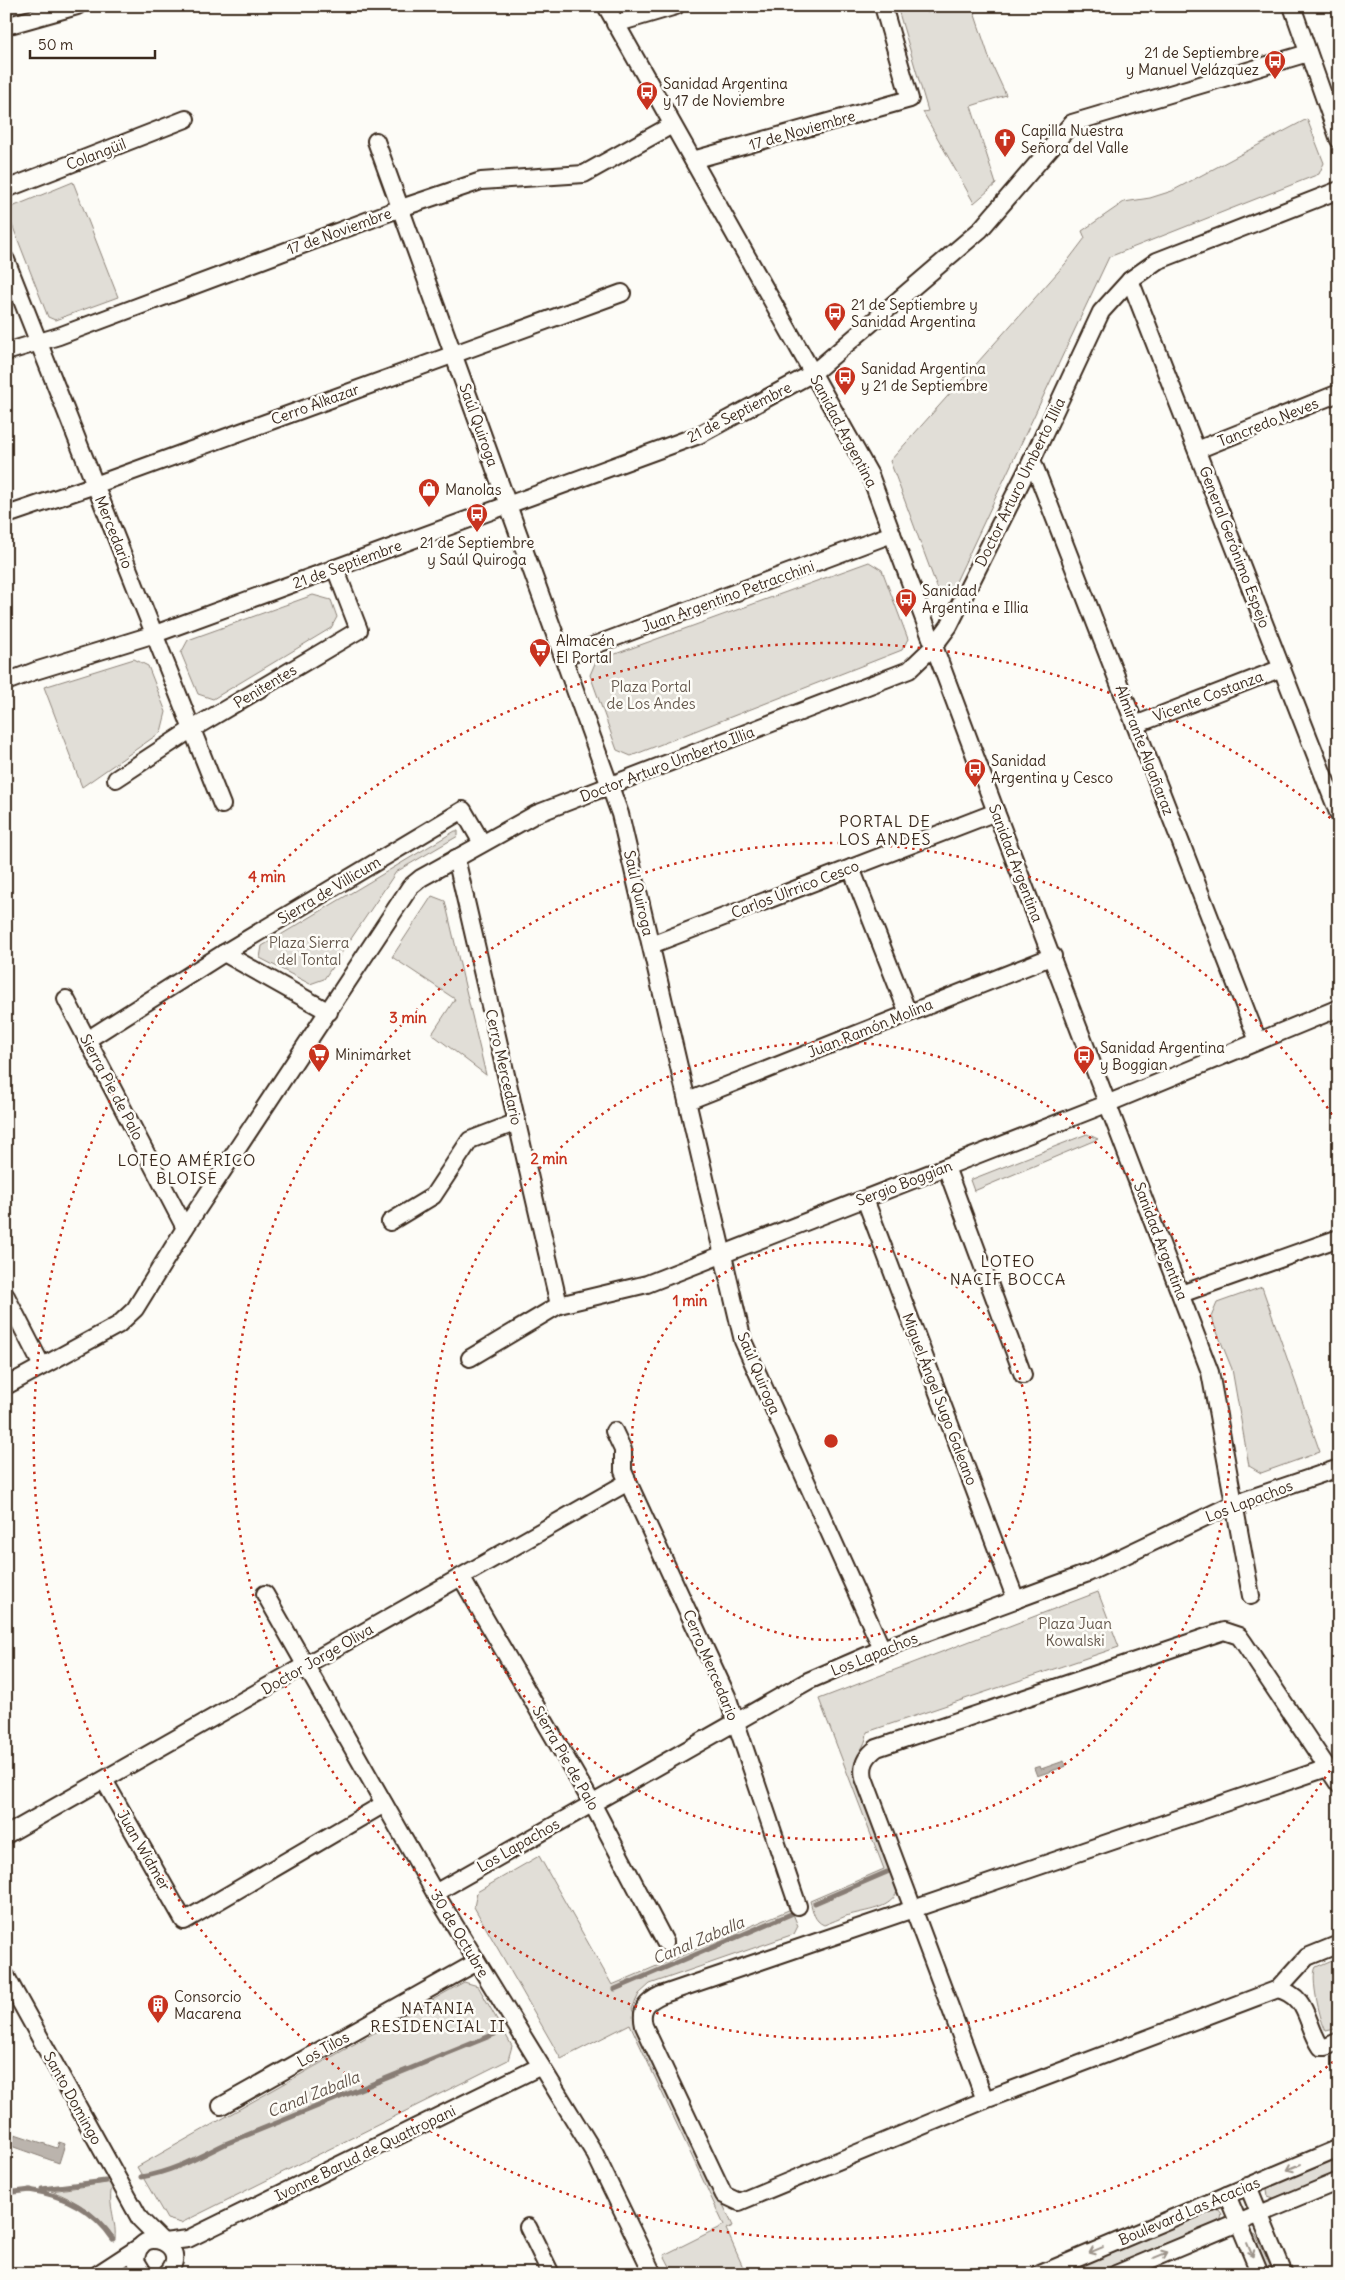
<svg xmlns="http://www.w3.org/2000/svg" width="1345" height="2280" viewBox="0 0 1345 2280" font-family="Delius,sans-serif">
  <rect width="100%" height="100%" fill="#fdfcf7"/>
  <filter id="ink" filterUnits="userSpaceOnUse"><feTurbulence type="fractalNoise" baseFrequency=".02" numOctaves="2"/><feDisplacementMap in="SourceGraphic" scale="10" xChannelSelector="R" yChannelSelector="G"/><feConvolveMatrix kernelMatrix="1 2 1 2 8 2 1 2 1" color-interpolation-filters="sRGB"/></filter>
  <g filter="url(#ink)">
    <g fill="#e1ded7" stroke="#8e847a">
      <path d="M897 6H925L927 13 949 6H972L990 60 1006 95 971 106 996 184 974 203 923 112 928 111Z"/>
      <path d="M1307 119 1324 163 1319 174 1109 257 952 590H938L890 461 1066 263 1085 238 1082 231 1124 202 1150 198 1172 191Z"/>
      <path d="M73 182 118 297 55 320 48 317 9 217 12 207Z"/>
      <path d="M869 562 882 570 908 639 902 650 631 756 617 750 590 675 596 661Z"/>
      <path d="M313 595 331 600 337 617 331 628 213 699 198 694 181 653 188 640Z"/>
      <path d="M134 659 148 666 166 712 161 732 82 787 44 687Z"/>
      <path d="M455 831H458V836L396 872 324 979 310 984 260 958 262 946Z"/>
      <path d="M432 896 445 901 486 1075 432 1034 455 999 392 957Z"/>
      <path d="M1087 1134 1098 1139 974 1191 970 1180Z"/>
      <path d="M1262 1287 1320 1452 1261 1473 1249 1466 1232 1369 1211 1317 1217 1303Z"/>
      <path d="M1098 1592 1119 1647 867 1732C867 1747 853 1756 853 1772L898 1888C894 1910 864 1910 846 1916 839 1919 832 1922 824 1925 814 1921 813 1911 810 1901L884 1869 819 1699Z"/>
      <path d="M539 1856 612 1985 791 1909 798 1926 794 1934 650 1984 639 1994 632 2009 733 2226 726 2229 746 2274H674L664 2255 724 2225 630 2024 561 2059 474 1907 477 1892Z"/>
      <path d="M1339 1957V2028L1326 2031C1320 2021 1310 1977 1316 1967Z"/>
      <path d="M464 1982 478 1986 512 2046 508 2060 181 2223 167 2219 137 2167Z"/>
      <path d="M1339 2157V2172L1274 2198 1268 2196 1267 2189 1269 2186Z"/>
      <path d="M114 2182C105 2200 117 2219 115 2238 98 2216 78 2200 51 2191Z"/>
      <path d="M1213 2209 1219 2210 1222 2214 1221 2219 1216 2223 1092 2274H1057Z"/>
      <path d="M1252 2233 1256 2235 1274 2274H1266Z"/>
    </g>
    <g fill="#bbb4ad" stroke="#887d74">
      <path d="M1064 1761 1066 1766 1037 1776 1034 1768 1040 1766 1041 1769Z"/>
      <path d="M15 2134 57 2148 59 2142 65 2144 59 2163 11 2146Z"/>
    </g>
    <g fill="none" stroke-linecap="round" stroke-linejoin="round">
      <g stroke="#887d74" stroke-width="5">
        <path d="M815 1903 887 1872"/>
        <path d="M615 1989 791 1914"/>
        <path d="M141 2177C172 2172 197 2158 225 2144L495 2034"/>
        <path d="M42 2189 105 2181"/>
        <path d="M29 2190C64 2195 93 2209 113 2239"/>
        <path d="M6 2193 31 2190"/>
      </g>
      <g stroke="#3b2a1e" stroke-width="20">
        <g id="minor">
          <path d="M606 6 870 475 996 812 1210 1372 1251 1596"/>
          <path d="M1292 6 1339 140"/>
          <path d="M615 24 676 6"/>
          <path d="M6 26 77 6"/>
          <path d="M376 141 620 814 743 1341 882 1649"/>
          <path d="M693 160 910 99 883 6"/>
          <path d="M6 189 186 119"/>
          <path d="M6 260 222 805"/>
          <path d="M1130 280 1339 815"/>
          <path d="M6 352 59 336 401 208 481 181 584 174 672 125"/>
          <path d="M1197 450 1339 393"/>
          <path d="M1032 460 1258 1041"/>
          <path d="M7 515 95 485 622 293"/>
          <path d="M563 657 892 534"/>
          <path d="M6 682 35 671 155 634 699 435 813 373 980 230 1072 123 1308 53"/>
          <path d="M1135 725 1282 668"/>
          <path d="M116 779 192 729 359 630 335 568"/>
          <path d="M456 858 559 1305"/>
          <path d="M851 868 908 1013"/>
          <path d="M651 945 996 812"/>
          <path d="M224 953 329 1012"/>
          <path d="M66 999 185 1228"/>
          <path d="M87 1040 224 953 463 810 482 843"/>
          <path d="M688 1101 1053 956"/>
          <path d="M946 1167 1023 1375"/>
          <path d="M865 1199 1016 1600"/>
          <path d="M390 1222 433 1196 470 1140 517 1122"/>
          <path d="M1181 1294 1339 1238"/>
          <path d="M6 1296 42 1366"/>
          <path d="M470 1358 559 1305 647 1284 1109 1103 1339 1008"/>
          <path d="M6 1386 118 1325 135 1309 185 1228 410 887 421 878 536 814 909 670 934 646 949 626 1032 460 1101 312 1130 280 1157 261 1339 190"/>
          <path d="M614 1431 623 1450V1471L628 1482 727 1696 798 1906"/>
          <path d="M461 1577 592 1803 665 1942"/>
          <path d="M265 1594 435 1893 595 2154 653 2274"/>
          <path d="M1327 1768 661 1995C646 2002 640 2009 644 2026L724 2195 739 2202 985 2100 1278 1989C1309 1996 1305 2023 1321 2047H1326L1339 2041"/>
          <path d="M104 1780 184 1921 384 1804"/>
          <path d="M6 1835 628 1482"/>
          <path d="M435 1893 808 1681 882 1649 1088 1573 1233 1504 1339 1468"/>
          <path d="M6 1976 140 2219 162 2241"/>
          <path d="M1278 1989 1307 1957 1339 1944"/>
          <path d="M985 2100 864 1778C861 1765 866 1756 877 1748L1224 1631 1239 1636 1244 1643 1339 1785"/>
          <path d="M221 2106 477 1962"/>
          <path d="M1248 2186 1284 2274"/>
          <path d="M1227 2195 1260 2274"/>
          <path d="M528 2227 551 2274"/>
          <path d="M164 2242 188 2239 541 2066"/>
          <path d="M98 2274 141 2246"/>
          <path d="M144 2274 136 2261C138 2220 195 2247 166 2274"/>
          <path d="M1040 2274 1339 2148"/>
          <path d="M1116 2274 1339 2181"/>
        </g>
      </g>
      <use href="#minor" stroke="#fdfcf7" stroke-width="16"/>
    </g>
    <defs><path id="oneway-shaft" d="M-6 0H5M1.5-3L5.5 0L1.5 3" fill="none" stroke-width="1.6" stroke-linecap="round" stroke-linejoin="round" transform="scale(1.25)"/></defs>
    <g stroke="#9c938a">
      <use href="#oneway-shaft" transform="translate(1294 2167) rotate(157)"/>
      <use href="#oneway-shaft" transform="translate(1096 2250) rotate(157)"/>
      <use href="#oneway-shaft" transform="translate(1250 2250) rotate(67)"/>
      <use href="#oneway-shaft" transform="translate(1161 2255) rotate(-23)"/>
    </g>
  </g>
  <g fill="none" stroke="#c8321e" stroke-width="2.5" stroke-dasharray="2.5 5">
    <circle cx="831" cy="1441" r="199"/>
    <circle cx="831" cy="1441" r="399"/>
    <path d="M1338 1758A598 598 0 1 1 1338 1124"/>
    <path d="M1339 2057A798 798 0 1 1 1339 825"/>
  </g>
  <defs>
    <g id="bus-pin" transform="scale(1.125)"><path d="M0 17L-7.5 6A9.5 9.5 0 1 1 7.5 6Z" fill="#c8321e" stroke="#fdfcf7"/><path d="M-5-6H5V4H4V6H2V4H-2V6H-4V4H-5ZM-3.5-4V0h7V-4ZM-3.5 1.2v1.5H-2V1.2ZM2 1.2v1.5H3.5V1.2Z" fill="#fff"/></g>
    <g id="church-pin" transform="scale(1.125)"><path d="M0 17L-7.5 6A9.5 9.5 0 1 1 7.5 6Z" fill="#c8321e" stroke="#fdfcf7"/><path d="M-1.2-6h2.4v3.5h3.3v2.4h-3.3V6h-2.4V-.1h-3.3v-2.4h3.3Z" fill="#fff"/></g>
    <g id="shop-pin" transform="scale(1.125)"><path d="M0 17L-7.5 6A9.5 9.5 0 1 1 7.5 6Z" fill="#c8321e" stroke="#fdfcf7"/><path d="M-5-2.5h2.3a2.7 3.5 0 0 1 5.4 0H5L5.5 6h-11ZM-1.5-2.5h3a1.5 2.3 0 0 0-3 0Z" fill="#fff"/></g>
    <g id="supermarket-pin" transform="scale(1.125)"><path d="M0 17L-7.5 6A9.5 9.5 0 1 1 7.5 6Z" fill="#c8321e" stroke="#fdfcf7"/><path d="M-6-5.5h2.5l.6 2H6L4.5 2H-2.5L-4.4-4H-6ZM-1.5 3.2a1.3 1.3 0 1 0 .1 0ZM3 3.2a1.3 1.3 0 1 0 .1 0Z" fill="#fff"/></g>
    <g id="building-pin" transform="scale(1.125)"><path d="M0 17L-7.5 6A9.5 9.5 0 1 1 7.5 6Z" fill="#c8321e" stroke="#fdfcf7"/><path d="M-4-6H4V6H1V3H-1V6H-4ZM-2.5-4.3h1.7v1.8h-1.7ZM.8-4.3h1.7v1.8H.8ZM-2.5-1h1.7V.8h-1.7ZM.8-1h1.7V.8H.8Z" fill="#fff"/></g>
  </defs>
  <g fill-rule="evenodd">
    <use href="#bus-pin" x="1275" y="61"/>
    <use href="#bus-pin" x="647" y="92"/>
    <use href="#church-pin" x="1005" y="139"/>
    <use href="#bus-pin" x="835" y="313"/>
    <use href="#bus-pin" x="845" y="377"/>
    <use href="#shop-pin" x="429" y="489"/>
    <use href="#bus-pin" x="477" y="514"/>
    <use href="#bus-pin" x="906" y="599"/>
    <use href="#supermarket-pin" x="540" y="649"/>
    <use href="#bus-pin" x="975" y="769"/>
    <use href="#supermarket-pin" x="319" y="1054"/>
    <use href="#bus-pin" x="1084" y="1056"/>
    <use href="#building-pin" x="158" y="2005"/>
  </g>
  <g text-anchor="middle" dominant-baseline="central" stroke-width="5" stroke-linejoin="round" paint-order="stroke">
    <g font-size="15" fill="#3b2a1e" stroke="#fdfcf7" text-anchor="start">
      <text x="1259" y="52" text-anchor="end">21 de Septiembre<tspan x="1259" dy="17">y Manuel Velázquez</tspan></text>
      <text x="663" y="83">Sanidad Argentina<tspan x="663" dy="17">y 17 de Noviembre</tspan></text>
      <text x="1021" y="130">Capilla Nuestra<tspan x="1021" dy="17">Señora del Valle</tspan></text>
      <text x="851" y="304">21 de Septiembre y<tspan x="851" dy="17">Sanidad Argentina</tspan></text>
      <text x="861" y="368">Sanidad Argentina<tspan x="861" dy="17">y 21 de Septiembre</tspan></text>
      <text x="445" y="489">Manolas</text>
      <text x="477" y="542" text-anchor="middle">21 de Septiembre<tspan x="477" dy="17">y Saúl Quiroga</tspan></text>
      <text x="922" y="590">Sanidad<tspan x="922" dy="17">Argentina e Illia</tspan></text>
      <text x="556" y="640">Almacén<tspan x="556" dy="17">El Portal</tspan></text>
      <text x="991" y="760">Sanidad<tspan x="991" dy="17">Argentina y Cesco</tspan></text>
      <text x="1100" y="1047">Sanidad Argentina<tspan x="1100" dy="17">y Boggian</tspan></text>
      <text x="335" y="1054">Minimarket</text>
      <text x="174" y="1996">Consorcio<tspan x="174" dy="17">Macarena</tspan></text>
    </g>
    <g font-size="15" fill="#3b2a1e" stroke="#fdfcf7">
      <text transform="translate(802 130) rotate(-16)">17 de Noviembre</text>
      <text transform="translate(96 154) rotate(-21)">Colangüil</text>
      <text transform="translate(339 231) rotate(-20)">17 de Noviembre</text>
      <text transform="translate(315 404) rotate(-20)">Cerro Alkazar</text>
      <text transform="translate(739 412) rotate(-27)">21 de Septiembre</text>
      <text transform="translate(1268 422) rotate(-22)">Tancredo Neves</text>
      <text transform="translate(479 425) rotate(70)">Saúl Quiroga</text>
      <text transform="translate(844 431) rotate(62)">Sanidad Argentina</text>
      <text transform="translate(1020 482) rotate(-64)">Doctor Arturo Umberto Illia</text>
      <text transform="translate(114 532) rotate(68)">Mercedario</text>
      <text transform="translate(1235 547) rotate(69)">General Gerónimo Espejo</text>
      <text transform="translate(347 564) rotate(-20)">21 de Septiembre</text>
      <text transform="translate(728 596) rotate(-20)">Juan Argentino Petracchini</text>
      <text transform="translate(265 686) rotate(-31)">Penitentes</text>
      <text transform="translate(1208 696) rotate(-21)">Vicente Costanza</text>
      <text transform="translate(1145 750) rotate(69)">Almirante Algañaraz</text>
      <text transform="translate(667 764) rotate(-21)">Doctor Arturo Umberto Illia</text>
      <text transform="translate(1016 863) rotate(69)">Sanidad Argentina</text>
      <text transform="translate(795 889) rotate(-21)">Carlos Ulrrico Cesco</text>
      <text transform="translate(329 890) rotate(-31)">Sierra de Villicum</text>
      <text transform="translate(639 893) rotate(77)">Saúl Quiroga</text>
      <text transform="translate(870 1028) rotate(-22)">Juan Ramón Molina</text>
      <text transform="translate(504 1067) rotate(77)">Cerro Mercedario</text>
      <text transform="translate(112 1087) rotate(62)">Sierra Pie de Palo</text>
      <text transform="translate(904 1183) rotate(-21)">Sergio Boggian</text>
      <text transform="translate(1161 1241) rotate(69)">Sanidad Argentina</text>
      <text transform="translate(759 1373) rotate(67)">Saúl Quiroga</text>
      <text transform="translate(940 1399) rotate(69)">Miguel Ángel Sugo Galeano</text>
      <text transform="translate(1249 1501) rotate(-21)">Los Lapachos</text>
      <text transform="translate(874 1654) rotate(-22)">Los Lapachos</text>
      <text transform="translate(317 1659) rotate(-30)">Doctor Jorge Oliva</text>
      <text transform="translate(711 1665) rotate(67)">Cerro Mercedario</text>
      <text transform="translate(566 1758) rotate(60)">Sierra Pie de Palo</text>
      <text transform="translate(518 1845) rotate(-30)">Los Lapachos</text>
      <text transform="translate(144 1850) rotate(60)">Juan Widmer</text>
      <text transform="translate(460 1934) rotate(59)">30 de Octubre</text>
      <text transform="translate(323 2049) rotate(-29)">Los Tilos</text>
      <text transform="translate(73 2098) rotate(61)">Santo Domingo</text>
      <text transform="translate(365 2153) rotate(-26)">Ivonne Barud de Quattropani</text>
      <text transform="translate(1189 2211) rotate(-23)">Boulevard Las Acacias</text>
    </g>
    <g font-size="15" fill="#64574c" stroke="#fdfcf7">
      <text x="651" y="686">Plaza Portal<tspan x="651" dy="17">de Los Andes</tspan></text>
      <text x="309" y="942">Plaza Sierra<tspan x="309" dy="17">del Tontal</tspan></text>
      <text x="1075" y="1623">Plaza Juan<tspan x="1075" dy="17">Kowalski</tspan></text>
    </g>
    <g font-size="16" letter-spacing="1" fill="#3b2a1e" stroke="#fdfcf7">
      <text x="885" y="821">PORTAL DE<tspan x="885" dy="18">LOS ANDES</tspan></text>
      <text x="187" y="1160">LOTEO AMÉRICO<tspan x="187" dy="18">BLOISE</tspan></text>
      <text x="1008" y="1261">LOTEO<tspan x="1008" dy="18">NACIF BOCCA</tspan></text>
      <text x="438" y="2008">NATANIA<tspan x="438" dy="18">RESIDENCIAL II</tspan></text>
    </g>
    <g font-size="16" font-style="italic" fill="#615349" stroke="#fdfcf7">
      <text transform="translate(698 1940) rotate(-23)">Canal Zaballa</text>
      <text transform="translate(313 2094) rotate(-22)">Canal Zaballa</text>
    </g>
  </g>
  <circle cx="831" cy="1441" r="8" fill="#c8321e" stroke="#fdfcf7" stroke-width="2.5"/>
  <g font-size="15" text-anchor="middle" font-weight="bold" fill="#c8321e" stroke="#fdfcf7" stroke-width="5" stroke-linejoin="round" paint-order="stroke">
    <text x="267" y="882">4 min</text>
    <text x="408" y="1023">3 min</text>
    <text x="549" y="1164">2 min</text>
    <text x="690" y="1306">1 min</text>
  </g>
  <rect width="1345" height="2280" fill="none" stroke="#fdfcf7" stroke-width="25"/>
  <rect x="12" y="12" width="1320" height="2255" fill="none" stroke="#3b2a1e" stroke-width="2" filter="url(#ink)"/>
  <path d="M30 50v8h125v-8" fill="none" stroke="#3b2a1e" stroke-width="2.5"/>
  <text x="38" y="50" font-size="15" fill="#3b2a1e" stroke="#fdfcf7" stroke-width="4" paint-order="stroke">50 m</text>
</svg>
